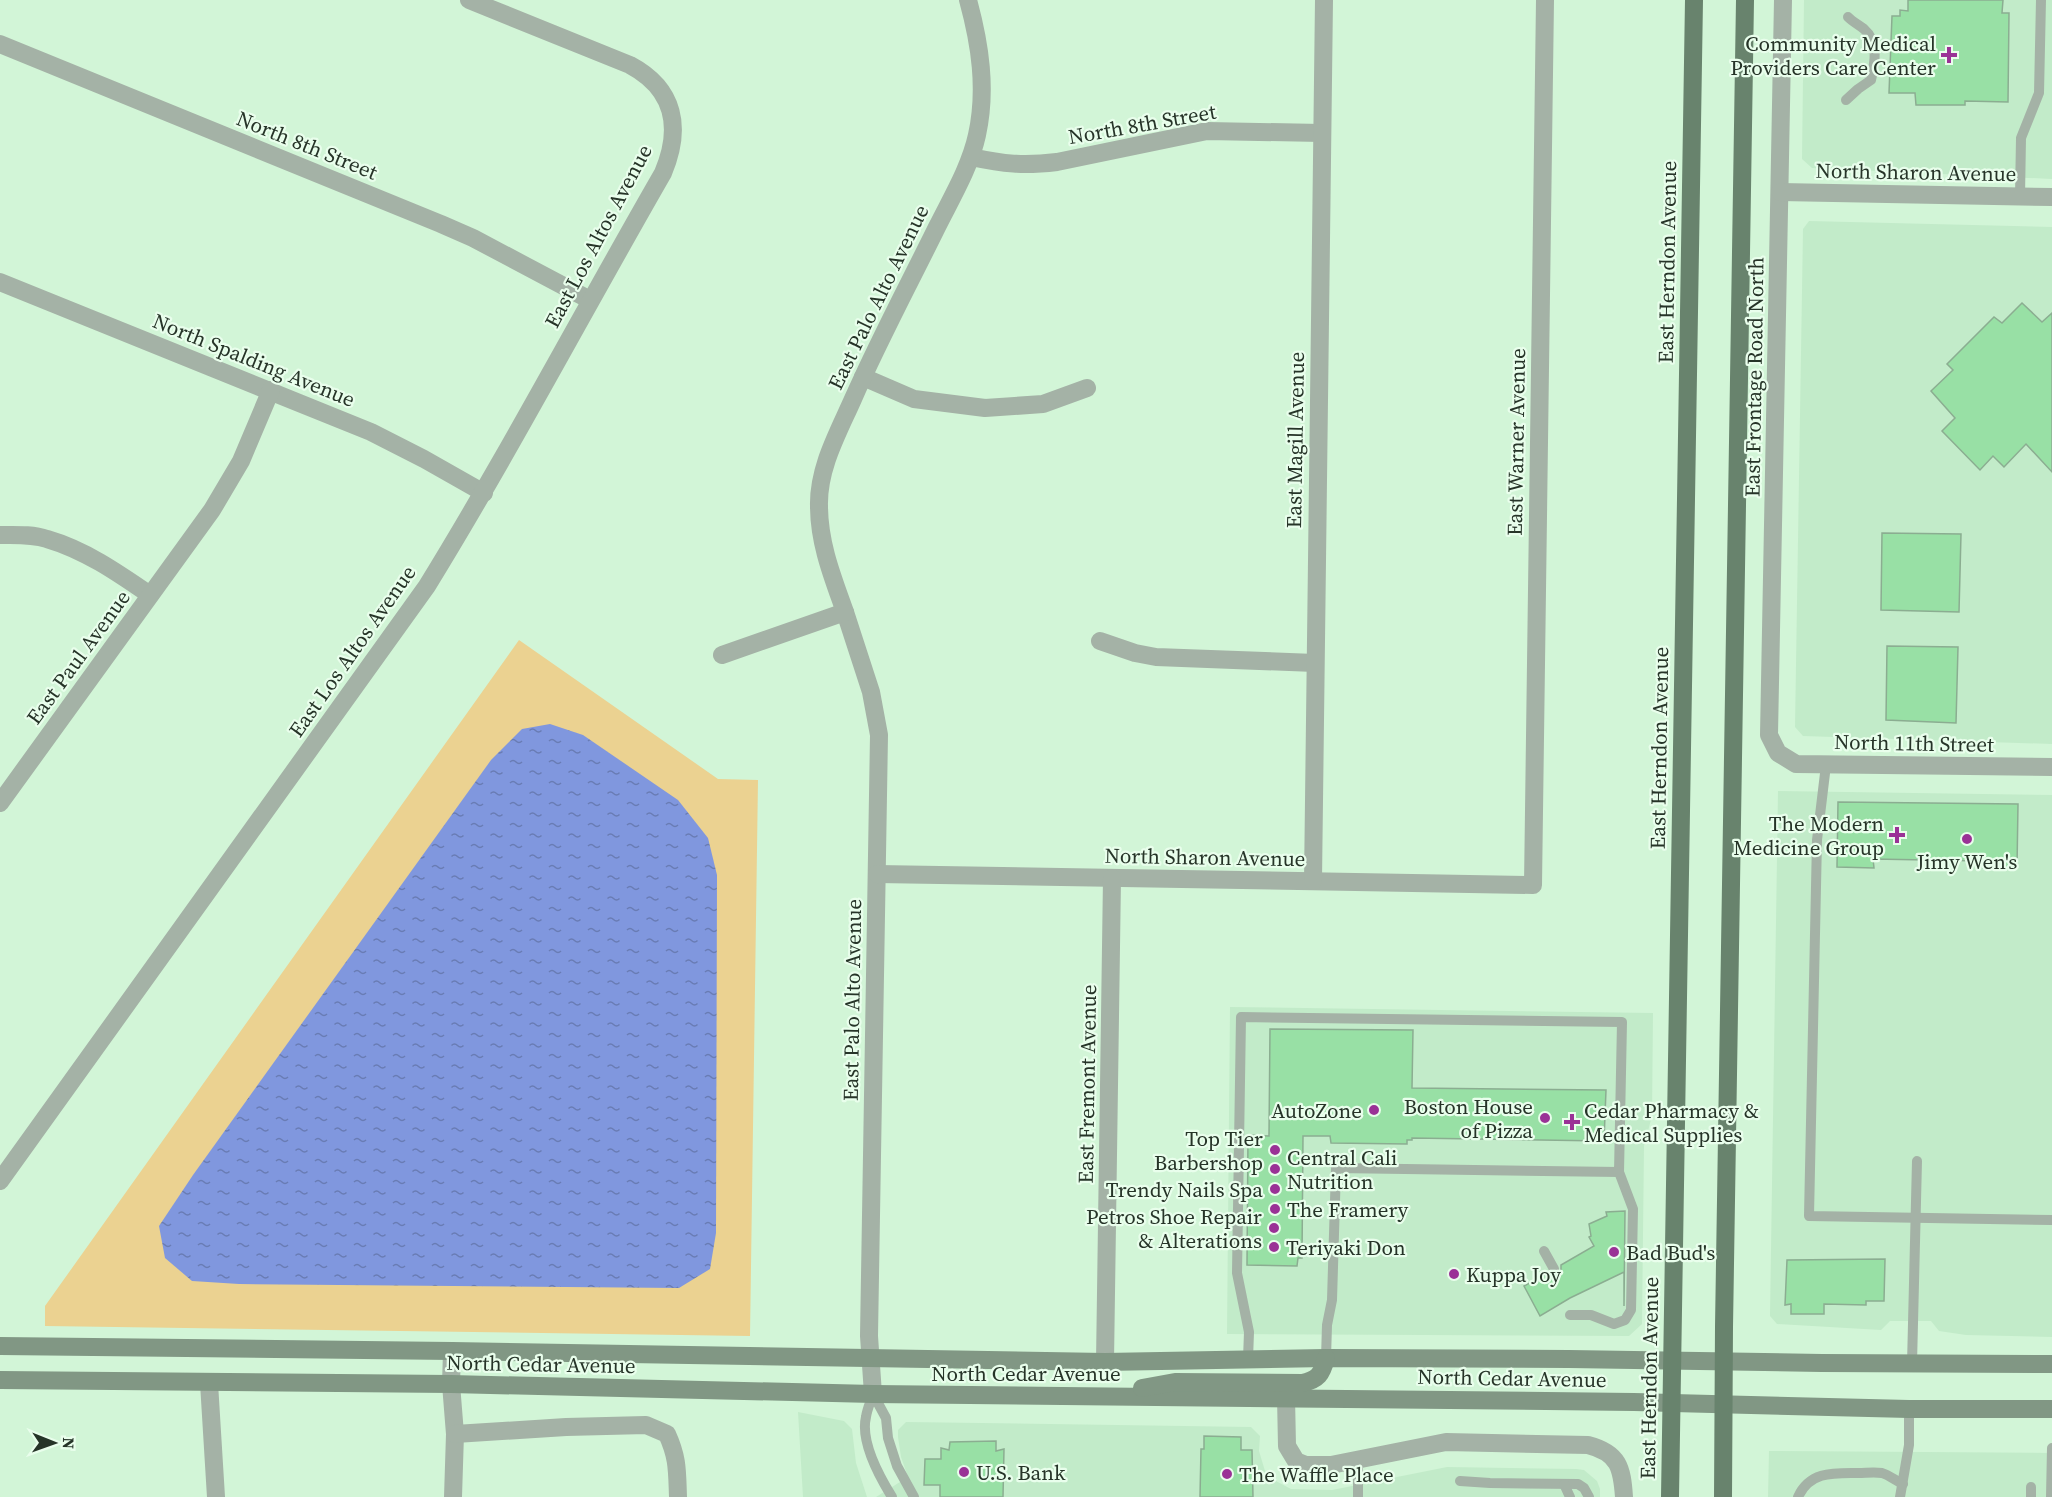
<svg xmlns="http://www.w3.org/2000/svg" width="2052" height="1497" viewBox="0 0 2052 1497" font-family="'Source Serif 4',serif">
  <defs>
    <pattern id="water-ripples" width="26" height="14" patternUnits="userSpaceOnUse" patternTransform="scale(1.5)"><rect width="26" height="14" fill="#8097de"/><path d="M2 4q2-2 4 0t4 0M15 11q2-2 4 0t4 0" fill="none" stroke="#697cb4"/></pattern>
  </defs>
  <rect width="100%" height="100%" fill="#d2f5d7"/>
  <g fill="#c2ebc9">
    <path d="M1804 0H2052V179L1812 168 1802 159Z"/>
    <path d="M1809 221 2052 227V744L1803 736 1795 727 1803 229Z"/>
    <path d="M1778 791 2052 795V1337L1966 1335 1939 1331 1931 1321H1890L1881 1330 1777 1324 1770 1316Z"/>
    <path d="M1230 1007 1653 1013 1652 1116 1644 1146 1642 1324 1629 1336 1227 1334Z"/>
    <path d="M798 1412 844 1421 852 1429 856 1463 867 1497H803Z"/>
    <path d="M906 1422 1251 1427 1260 1436 1259 1451 1265 1471 1272 1479 1291 1489 1332 1490 1447 1467 1576 1469 1584 1470 1597 1481 1600 1489V1497H876L908 1477 901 1457 898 1437V1430Z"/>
    <path d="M1769 1451 2052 1453V1497H1768Z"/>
  </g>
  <path fill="#ebd291" d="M519 640 718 779 758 780 750 1336 45 1326V1306Z"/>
  <path fill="url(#water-ripples)" d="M550 724 583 735 678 800 708 838 717 875 716 1233 710 1269 679 1288 239 1284 192 1281 165 1258 159 1226 193 1175 491 760 522 729Z"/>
  <g fill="#98e0a5" stroke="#8bad91" stroke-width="1.5">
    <path d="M1908 0H2003L2002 13H2009L2008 102 1965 101V105H1916L1915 93H1889L1892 16H1900V10L1908 11Z"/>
    <path d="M2022 303 2042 322 2052 313V472L2026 444 2004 467 1993 456 1980 470 1942 431 1955 418 1931 391 1953 370 1947 364 1994 317 2002 323Z"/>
    <path d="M1882 533 1961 534 1959 612 1881 610Z"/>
    <path d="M1887 646 1958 647 1956 723 1886 720Z"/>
    <path d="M1838 802 2018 804 2017 868H1983V861L1873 859 1874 868 1837 867Z"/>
    <path d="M1270 1029 1413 1030 1412 1088 1606 1090 1604 1141 1412 1138V1140H1407V1144L1331 1143 1330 1136H1303L1302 1258H1298L1297 1266 1247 1265 1248 1135 1269 1136Z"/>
    <path d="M1625 1211 1624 1306V1272L1570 1298 1540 1316 1524 1286 1548 1273 1553 1276 1558 1275 1561 1270V1265L1594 1246 1589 1237 1591 1236 1589 1224 1607 1216 1606 1212Z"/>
    <path d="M1885 1259 1884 1301H1866V1305L1824 1304V1314H1791V1304L1785 1305 1787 1260Z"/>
    <path d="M1204 1436 1241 1437V1450H1252L1253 1497H1200L1201 1449H1204Z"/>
    <path d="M996 1441V1451L1004 1449 1003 1497H940V1485H924L925 1459H941V1448L949 1450 950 1442Z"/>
  </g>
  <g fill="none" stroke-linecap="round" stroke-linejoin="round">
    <g stroke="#a4b2a6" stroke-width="10">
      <path d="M1846 100 1858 89 1871 80C1875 63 1879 42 1864 29 1859 25 1853 22 1848 17"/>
      <path d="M2020 196 2021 138 2039 93 2041 0"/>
      <path d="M1826 765 1817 840 1809 1216 2052 1220"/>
      <path d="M1544 1251 1554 1269"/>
      <path d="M1570 1315H1591L1614 1324 1625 1320 1631 1310 1633 1209 1619 1172"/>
      <path d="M1248 1359 1249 1332 1237 1273 1241 1017 1622 1022 1619 1172 1336 1168 1332 1300 1327 1325 1326 1358"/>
      <path d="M1912 1364 1917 1161"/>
      <path d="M873 1394 886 1418 888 1438 897 1466 914 1497"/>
      <path d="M873 1394C871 1401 867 1409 866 1417 860 1442 879 1476 892 1497"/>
      <path d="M1460 1481 1490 1483 1578 1484 1584 1488 1589 1497"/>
      <path d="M1564 1484 1570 1497"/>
      <path d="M1358 1497V1460"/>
      <path d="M1798 1497C1810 1471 1834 1473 1858 1473 1866 1473 1874 1472 1882 1473 1889 1475 1896 1481 1903 1484"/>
      <path d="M1900 1497 1909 1445V1409"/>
      <path d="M2031 1497V1487"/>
      <path d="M2051 1497 2052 1448"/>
    </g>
    <g stroke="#a4b2a6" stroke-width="18">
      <path d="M1783 0 1769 735 1778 753 1796 764 2052 767"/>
      <path d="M0 44 441 224 473 238 590 300"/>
      <path d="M971 157C1004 164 1023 166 1057 162L1207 131 1322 133"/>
      <path d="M1780 192 2052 197"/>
      <path d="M0 282 371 432 424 459 484 493"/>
      <path d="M863 377 914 399 985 408 1043 404 1087 388"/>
      <path d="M0 535C16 535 32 534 47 539 85 550 118 573 150 595"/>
      <path d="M845 612 871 692 879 735 869 1336 873 1394"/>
      <path d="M1100 641 1135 653 1156 657 1315 663"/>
      <path d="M722 655 845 612C833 578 819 544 819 506 818 468 838 433 853 399 879 340 909 284 937 227 952 197 970 167 977 135 987 89 980 44 968 0"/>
      <path d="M0 803 212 510 241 461 271 390"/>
      <path d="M877 874 1533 885 1545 0"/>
      <path d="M1313 881 1324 0"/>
      <path d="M0 1181 427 586C510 451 584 310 663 173 682 128 675 89 630 65L469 0"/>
      <path d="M452 1351 451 1384 455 1434 453 1497"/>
      <path d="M1105 1362 1112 878"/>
      <path d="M209 1383 216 1497"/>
      <path d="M1286 1397 1287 1446 1296 1461 1306 1465H1331L1446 1442 1588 1445C1619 1453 1622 1468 1624 1497"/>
      <path d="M455 1434 566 1427 646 1425 667 1434C678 1458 677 1471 678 1497"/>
    </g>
    <g stroke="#819784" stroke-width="18">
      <path d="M0 1346 452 1351 1105 1362 1326 1358 1569 1359 1822 1363 2052 1364"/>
      <path d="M0 1380 451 1384 873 1394 1634 1402 1909 1409H2052"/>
      <path d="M1142 1388 1175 1382 1302 1383C1318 1380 1322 1374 1326 1358"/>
    </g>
    <g stroke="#68836d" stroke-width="18">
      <path d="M1670 1497 1694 0"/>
      <path d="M1723 1497 1724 1327 1745 0"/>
    </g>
  </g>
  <g fill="#9a3296" stroke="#e9feec" stroke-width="2">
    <path d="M1946 46h6v6h6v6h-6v6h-6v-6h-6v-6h6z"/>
    <path d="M1894 826h6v6h6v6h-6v6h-6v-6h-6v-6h6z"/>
    <circle cx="1967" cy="839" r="6"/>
    <circle cx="1374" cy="1110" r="6"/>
    <circle cx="1545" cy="1118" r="6"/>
    <path d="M1569 1113h6v6h6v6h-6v6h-6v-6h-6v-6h6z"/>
    <circle cx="1275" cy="1150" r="6"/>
    <circle cx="1275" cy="1169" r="6"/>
    <circle cx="1275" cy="1189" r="6"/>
    <circle cx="1275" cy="1209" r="6"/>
    <circle cx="1274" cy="1228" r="6"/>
    <circle cx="1274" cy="1247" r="6"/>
    <circle cx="1614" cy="1252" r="6"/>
    <circle cx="1454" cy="1274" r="6"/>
    <circle cx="964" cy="1472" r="6"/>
    <circle cx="1227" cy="1474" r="6"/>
  </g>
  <g text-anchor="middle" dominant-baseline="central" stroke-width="4.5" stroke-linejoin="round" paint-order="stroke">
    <g font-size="21" fill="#263428" stroke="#e9feec" text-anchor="start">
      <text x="1936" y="43" text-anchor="end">Community Medical<tspan x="1936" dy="24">Providers Care Center</tspan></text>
      <text x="1884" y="823" text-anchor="end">The Modern<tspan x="1884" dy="24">Medicine Group</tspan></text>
      <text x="1967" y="861" text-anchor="middle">Jimy Wen's</text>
      <text x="1533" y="1106" text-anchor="end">Boston House<tspan x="1533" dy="24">of Pizza</tspan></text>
      <text x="1362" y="1110" text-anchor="end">AutoZone</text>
      <text x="1584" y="1110">Cedar Pharmacy &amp;<tspan x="1584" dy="24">Medical Supplies</tspan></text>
      <text x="1263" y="1138" text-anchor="end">Top Tier<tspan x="1263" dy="24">Barbershop</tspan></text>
      <text x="1287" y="1157">Central Cali<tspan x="1287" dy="24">Nutrition</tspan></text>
      <text x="1263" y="1189" text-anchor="end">Trendy Nails Spa</text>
      <text x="1287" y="1209">The Framery</text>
      <text x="1262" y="1216" text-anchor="end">Petros Shoe Repair<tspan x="1262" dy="24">&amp; Alterations</tspan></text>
      <text x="1286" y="1247">Teriyaki Don</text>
      <text x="1626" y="1252">Bad Bud's</text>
      <text x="1466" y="1274">Kuppa Joy</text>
      <text x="976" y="1472">U.S. Bank</text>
      <text x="1239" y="1474">The Waffle Place</text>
    </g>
    <g font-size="21" fill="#263428" stroke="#e9feec">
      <text transform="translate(1142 124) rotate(-10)">North 8th Street</text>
      <text transform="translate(307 145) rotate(22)">North 8th Street</text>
      <text transform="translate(1916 172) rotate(1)">North Sharon Avenue</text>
      <text transform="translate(598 236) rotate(-62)">East Los Altos Avenue</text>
      <text transform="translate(1667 262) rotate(-89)">East Herndon Avenue</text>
      <text transform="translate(878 297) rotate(-64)">East Palo Alto Avenue</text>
      <text transform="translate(254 360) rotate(22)">North Spalding Avenue</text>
      <text transform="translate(1754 377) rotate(-89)">East Frontage Road North</text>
      <text transform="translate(1295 440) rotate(-89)">East Magill Avenue</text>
      <text transform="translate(1516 442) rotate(-89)">East Warner Avenue</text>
      <text transform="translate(352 651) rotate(-55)">East Los Altos Avenue</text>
      <text transform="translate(78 657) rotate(-54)">East Paul Avenue</text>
      <text transform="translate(1914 743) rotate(1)">North 11th Street</text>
      <text transform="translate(1659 748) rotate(-89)">East Herndon Avenue</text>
      <text transform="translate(1205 857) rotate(1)">North Sharon Avenue</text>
      <text transform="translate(852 1000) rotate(-89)">East Palo Alto Avenue</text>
      <text transform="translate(1087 1084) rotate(-89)">East Fremont Avenue</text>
      <text transform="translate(541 1364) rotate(1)">North Cedar Avenue</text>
      <text x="1026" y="1373">North Cedar Avenue</text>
      <text transform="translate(1512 1378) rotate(1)">North Cedar Avenue</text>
      <text transform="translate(1649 1378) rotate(-89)">East Herndon Avenue</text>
    </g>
  </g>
  <g transform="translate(54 1443) rotate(91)" stroke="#e9feec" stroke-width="4.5" paint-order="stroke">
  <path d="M0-4.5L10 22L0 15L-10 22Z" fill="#263428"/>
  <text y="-9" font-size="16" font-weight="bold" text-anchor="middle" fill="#263428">N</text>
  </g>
</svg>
